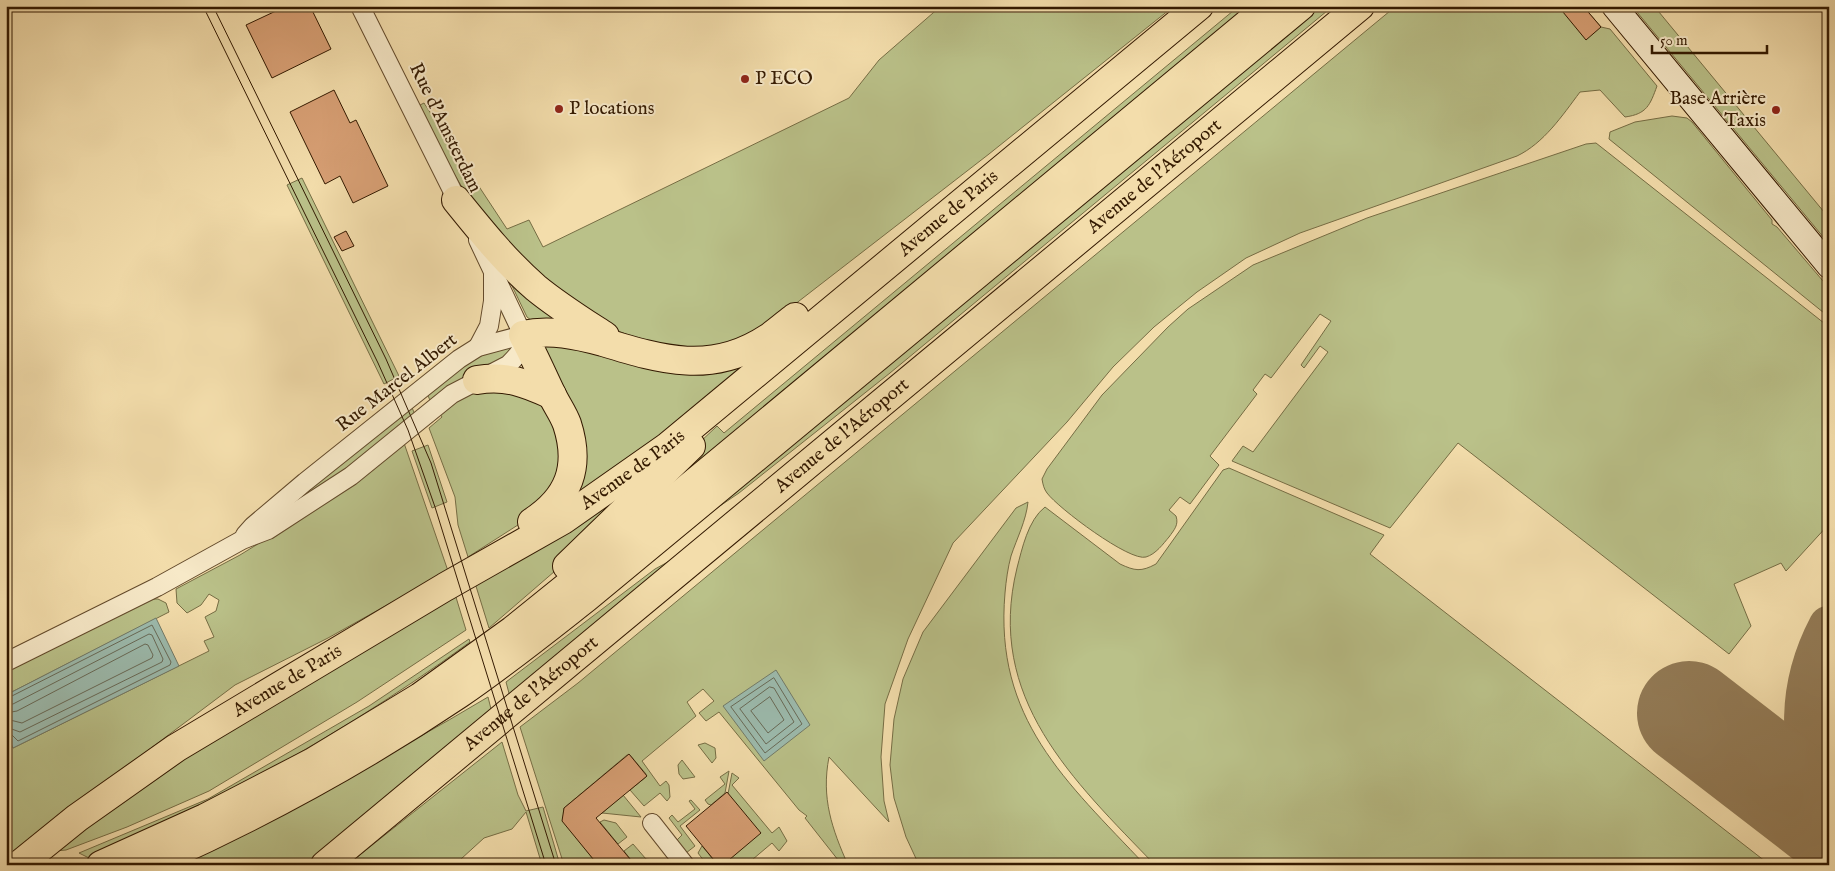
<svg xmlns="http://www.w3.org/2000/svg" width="1835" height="871" viewBox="0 0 1835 871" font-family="'IM FELL English',serif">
  <rect width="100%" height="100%" fill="#f3ddab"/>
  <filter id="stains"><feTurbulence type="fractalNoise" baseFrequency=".004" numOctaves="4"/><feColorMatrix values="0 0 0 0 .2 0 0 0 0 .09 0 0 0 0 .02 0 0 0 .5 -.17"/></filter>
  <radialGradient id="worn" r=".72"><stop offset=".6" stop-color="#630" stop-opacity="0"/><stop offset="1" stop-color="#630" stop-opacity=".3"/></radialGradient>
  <g fill="#bac189" stroke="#766d44">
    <path d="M941 6H1174L989 154 781 315 750 337 716 350 655 346 587 318 482 220 451 169 418 106 424 103 507 229 529 220 543 247 849 98 879 60Z"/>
    <path d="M1239 6H1255L1013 205 971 235 662 498 654 489 681 476 700 451 680 461 717 426 724 433Z"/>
    <path d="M1317 6H1333L890 373 739 493 711 512 707 507 883 370 920 332 1283 30Z"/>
    <path d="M1396 6H1583L1601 27 1610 29 1657 86C1650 105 1647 114 1625 117L1600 90 1580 92C1562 116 1544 143 1517 156L1300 233 1246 258 1197 292 1154 327 1113 367 1067 422 953 543 908 639 885 704 881 757 884 801 889 822 829 757C821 798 832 829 848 865H842L805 818 807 816 799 810 719 712 706 721 699 713 714 701 703 689 687 702 696 716 642 761 660 786 666 781 669 785 670 797 667 801 660 793 644 806 630 790 646 777V774L630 755H627L564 808 563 821 598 865H564L520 727 578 683Z"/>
    <path d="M1632 6H1654L1829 218V244Z"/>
    <path d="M1672 116 1687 118 1692 122 1772 220V224L1777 227 1829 288V317L1609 139 1610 132 1635 122Z"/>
    <path d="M1596 143 1829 327V524L1786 571 1781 563 1734 584 1751 626 1729 654 1458 443 1390 528 1232 461 1243 446 1253 452 1328 352 1320 346 1304 368 1301 365 1331 321 1320 314 1271 378 1265 374 1253 390 1257 394 1210 456 1219 465 1190 504 1180 497 1169 510 1176 516C1179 525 1174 530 1169 537 1163 544 1156 554 1146 557 1130 562 1058 508 1047 493 1044 489 1043 485 1042 479L1047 469 1102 395 1168 327 1188 309 1253 265 1367 218 1586 144Z"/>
    <path d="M302 178 399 376 384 384 287 185Z"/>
    <path d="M503 267 574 322 531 320 527 317Z"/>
    <path d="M539 342 755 363 713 398 558 513 571 491Z"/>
    <path d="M515 344 513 353 432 405 426 391 477 357Z"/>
    <path d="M507 383 557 414 567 467 521 523 468 557 458 525 455 497 429 428 442 417 438 411 460 395Z"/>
    <path d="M410 403 416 417 364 460 275 516Z"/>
    <path d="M404 443 448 571 328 638 235 685 6 857V733L13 748 209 651 204 641 214 637 205 617 216 611 219 600 209 594 201 605 187 613 177 603 176 589 240 555 321 505Z"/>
    <path d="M428 445 447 502 432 508 412 451Z"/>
    <path d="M1229 468 1384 535 1370 554 1770 865H1155C1073 780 985 698 1017 568 1022 549 1028 520 1045 507L1120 564C1135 571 1141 572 1156 564L1223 470Z"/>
    <path d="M615 496 621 504 555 571 489 628 475 583Z"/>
    <path d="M1028 502C1026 521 1017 538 1011 556 1008 567 1006 581 1005 593 994 719 1066 781 1145 865H919L906 837 894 798 890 765 894 719 903 679 923 632 1016 508Z"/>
    <path d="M688 551 510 697 506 682 655 569Z"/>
    <path d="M455 594 466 630 357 702 209 791 127 827 66 850 55 851 185 755Z"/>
    <path d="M152 599H158L166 603 169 612 6 695V672Z"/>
    <path d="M469 639 470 642C395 697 316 745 235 789 188 814 139 836 91 859L79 853 208 799 369 706Z"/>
    <path d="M488 697 492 713 305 865H172C279 812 385 759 488 697Z"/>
    <path d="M502 742 518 795 526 811 543 807 560 865H542L526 812 512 829 484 838 461 859 459 865H347Z"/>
    <path d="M705 743 715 748 716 758 712 763 698 745Z"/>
    <path d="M682 760 695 777 683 779 679 774 678 765Z"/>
    <path d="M729 771 725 793 711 805 708 804 705 800 725 784 720 777Z"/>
    <path d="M732 773 739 778 732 785 772 833 779 827 787 841 779 851 772 843 746 865H723L728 794Z"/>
    <path d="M623 795 641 817 602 813Z"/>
    <path d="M691 800 700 810 680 826 695 846 686 853 676 841 682 835 669 818 672 815 678 822 695 809 689 801Z"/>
    <path d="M604 820 616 823 627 837 618 844 600 822Z"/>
    <path d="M633 844 646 859 658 861 654 865H635L624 851Z"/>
    <path d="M702 846 718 865H707L698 853Z"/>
  </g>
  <g fill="#9cbbae" stroke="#727a68">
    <path d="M156 618 179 666 13 748 6 733V695Z"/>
    <path d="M776 670 810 725 764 761 723 706Z"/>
  </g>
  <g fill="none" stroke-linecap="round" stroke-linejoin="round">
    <g stroke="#686a57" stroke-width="1">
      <path d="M774 678 802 724 765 753 731 707Z"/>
      <path d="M770 687 774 688 794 722 766 744 740 709Z"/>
      <path d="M770 697 784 720 768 733 751 711Z"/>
      <path d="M6 699 152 625 171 662 170 665 18 741 11 734 6 733"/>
      <path d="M6 705 13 704 149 634 152 635 163 659 162 662 20 732 6 727"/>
      <path d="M6 713 17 711 145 644 148 645 153 655 152 658 22 723 6 719"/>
    </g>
    <path stroke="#937b56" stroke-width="41" d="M1829 626C1799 683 1794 750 1829 807"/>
    <path stroke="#937b56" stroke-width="104" d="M1689 713 1829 821"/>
  </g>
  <g fill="#d79f74" stroke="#331900">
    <path d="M276 6H310L331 49 272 78 246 25 278 10Z"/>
    <path d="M1558 6H1583L1601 27 1586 40Z"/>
    <path d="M334 90 350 123 356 120 388 186 353 203 340 176 325 184 290 112Z"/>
    <path d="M346 231 354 246 342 251 334 237Z"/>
    <path d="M629 754 647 776 596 818 635 865H598L562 821 564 808Z"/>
    <path d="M727 792 761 833 723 865H718L686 826Z"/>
  </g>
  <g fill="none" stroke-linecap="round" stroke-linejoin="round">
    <g stroke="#634a2b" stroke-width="20">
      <g id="street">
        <path d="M360 6 461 208"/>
        <path d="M478 347 489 326 493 301V274"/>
        <path d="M245 535 253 526 305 482 459 359 478 347 523 335"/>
        <path d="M6 662 157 587 242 540 268 530 351 476 452 394 508 365C518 355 524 350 523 335L478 240"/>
        <path d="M652 823 685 865"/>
      </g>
    </g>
    <g stroke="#331900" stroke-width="26">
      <path id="secondary" d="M1614 6 1829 266"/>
    </g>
    <g stroke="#331900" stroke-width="30">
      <g id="highway">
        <path d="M456 200C481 231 506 262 536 288 558 306 582 321 605 336"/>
        <path d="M477 380C506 375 526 383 552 395"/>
        <path d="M532 522C569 498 581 467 567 424 563 413 556 404 551 393 542 374 533 354 523 335 550 329 577 335 603 342 662 360 712 375 768 338 777 332 786 324 795 317"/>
        <path d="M567 566 691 446"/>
        <path d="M150 864C258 816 361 760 459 694 503 664 544 631 586 598L1301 6"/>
        <path id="s1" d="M19 865 77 818 176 748 445 587 563 520 667 447 1199 6"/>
        <path d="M101 865 205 818 313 762 420 697 513 630 653 517 1269 6"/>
        <path id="s2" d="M325 865 1360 6"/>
      </g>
    </g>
    <use href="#street" stroke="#f7e9c8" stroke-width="18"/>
    <use href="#secondary" stroke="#f7e9c8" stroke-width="24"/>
    <use href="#highway" stroke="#f3ddab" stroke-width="28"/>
    <g stroke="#331900" stroke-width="1">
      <path d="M203 6 378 363 408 430 435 507 546 865"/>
      <path d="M213 6 386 359 431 463 556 865"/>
    </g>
  </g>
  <g fill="#8f2418" stroke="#f7e9c8" stroke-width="2">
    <circle cx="745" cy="79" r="5"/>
    <circle cx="559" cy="109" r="5"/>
    <circle cx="1776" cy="110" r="5"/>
  </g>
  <g text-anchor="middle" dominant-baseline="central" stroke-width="4" stroke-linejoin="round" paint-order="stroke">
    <g font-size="19" fill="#331900" stroke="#f7e9c8" text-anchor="start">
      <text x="755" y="79">P ECO</text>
      <text x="1766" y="99" text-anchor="end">Base Arrière<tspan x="1766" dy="22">Taxis</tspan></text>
      <text x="569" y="109">P locations</text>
    </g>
    <g font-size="19" fill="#331900" stroke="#f7e9c8">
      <text transform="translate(445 128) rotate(64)">Rue d'Amsterdam</text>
      <text stroke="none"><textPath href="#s2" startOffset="1078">Avenue de l'Aéroport</textPath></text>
      <text stroke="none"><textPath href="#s1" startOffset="1138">Avenue de Paris</textPath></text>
      <text transform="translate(397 383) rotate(-38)">Rue Marcel Albert</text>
      <text stroke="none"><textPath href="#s2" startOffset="672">Avenue de l'Aéroport</textPath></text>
      <text stroke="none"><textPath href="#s1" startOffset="731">Avenue de Paris</textPath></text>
      <text stroke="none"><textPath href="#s1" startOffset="326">Avenue de Paris</textPath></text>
      <text stroke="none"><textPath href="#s2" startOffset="268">Avenue de l'Aéroport</textPath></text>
    </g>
  </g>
  <rect width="1835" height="871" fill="none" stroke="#f3ddab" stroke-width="25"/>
  <rect x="8" y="8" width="1820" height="856" fill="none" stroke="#331900" stroke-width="2.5"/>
  <rect x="12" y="12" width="1810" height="846" fill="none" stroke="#331900"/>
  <path d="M1652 45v8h115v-8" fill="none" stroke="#331900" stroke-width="2.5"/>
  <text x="1660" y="45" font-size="15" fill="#331900" stroke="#f7e9c8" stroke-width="4" paint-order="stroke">50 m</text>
  <rect width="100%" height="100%" filter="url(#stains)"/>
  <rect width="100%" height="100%" fill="url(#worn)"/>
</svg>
